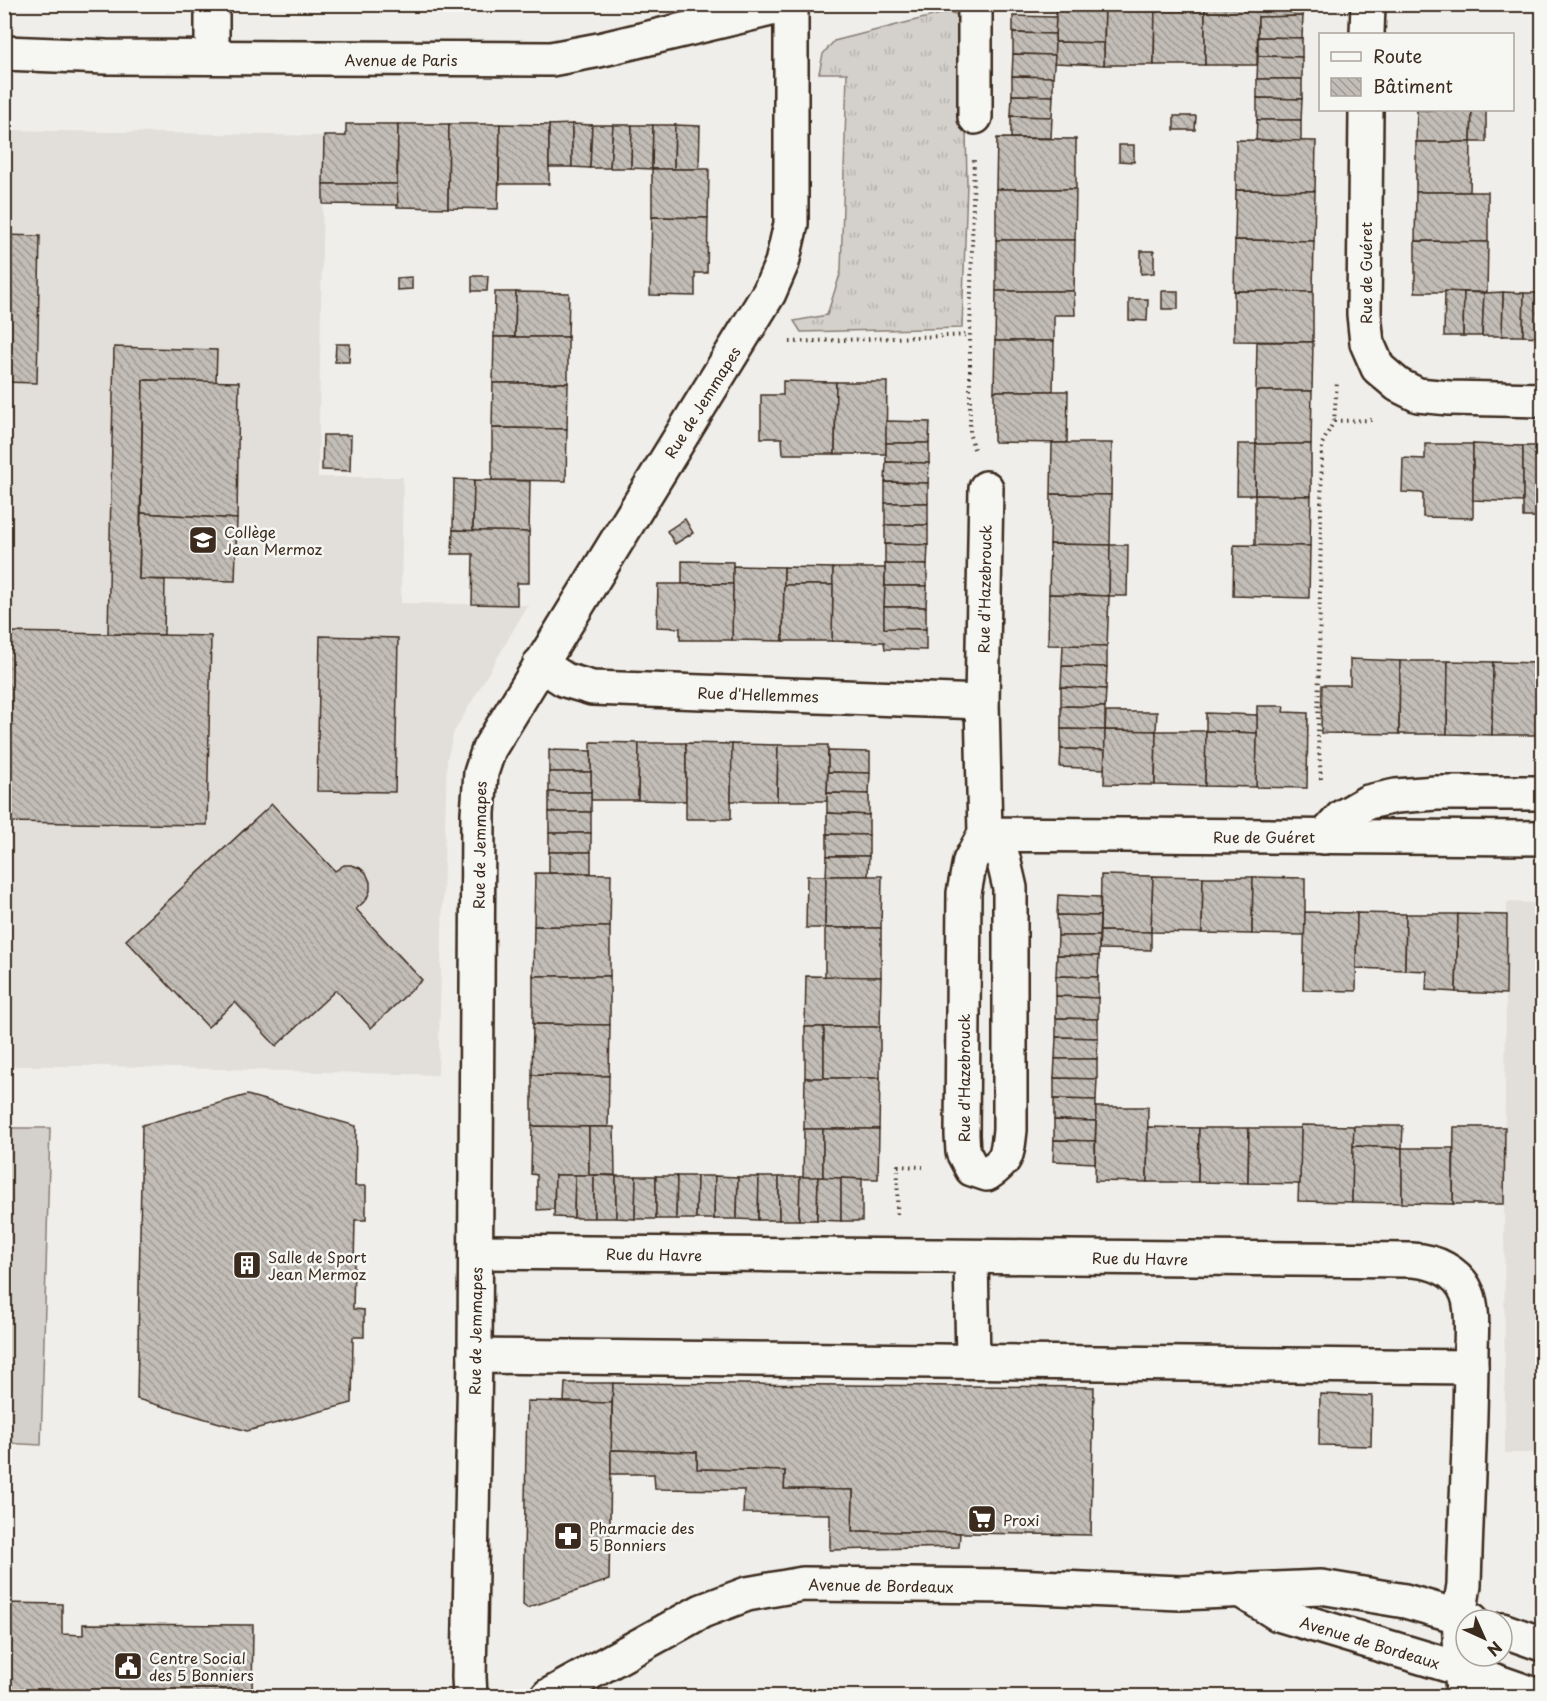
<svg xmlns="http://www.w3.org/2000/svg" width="1547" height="1701" viewBox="0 0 1547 1701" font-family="'Playpen Sans',sans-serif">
  <defs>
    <pattern id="grass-tufts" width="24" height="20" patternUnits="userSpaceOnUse" patternTransform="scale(1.5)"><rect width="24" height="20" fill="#d4d1cc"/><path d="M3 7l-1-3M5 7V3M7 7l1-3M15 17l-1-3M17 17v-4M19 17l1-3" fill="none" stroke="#b7b4af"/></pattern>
    <pattern id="building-back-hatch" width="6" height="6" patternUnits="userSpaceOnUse" patternTransform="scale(1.5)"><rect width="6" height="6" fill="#c2bdb7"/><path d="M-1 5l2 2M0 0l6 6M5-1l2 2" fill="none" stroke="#9f9a94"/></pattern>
  </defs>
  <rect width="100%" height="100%" fill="#efeeea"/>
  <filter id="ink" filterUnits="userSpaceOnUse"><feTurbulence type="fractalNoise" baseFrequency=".0167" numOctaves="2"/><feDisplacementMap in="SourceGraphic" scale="12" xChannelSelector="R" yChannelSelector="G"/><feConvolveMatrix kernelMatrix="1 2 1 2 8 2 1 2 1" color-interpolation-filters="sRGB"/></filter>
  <g filter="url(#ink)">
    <g fill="#e2dfdb">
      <path d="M5 130 324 136 318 477H403L401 603 528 605 454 732 447 759 438 1075 102 1066H5Z"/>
      <path d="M1507 902 1542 903V1453H1505L1504 1185Z"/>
    </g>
    <path fill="url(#grass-tufts)" stroke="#887e75" stroke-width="1.5" d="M948 12 961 16 964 29 967 183 962 328 801 332 794 321 827 315 841 271 847 73H819L823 54 834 41Z"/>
    <path fill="#d4d1cc" stroke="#887e75" stroke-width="1.5" d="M5 1128H50L41 1445 5 1443Z"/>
    <g fill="url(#building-back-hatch)" stroke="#3b2a1e" stroke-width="1.5">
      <path d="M1056 4H1105L1104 43 1055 42Z"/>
      <path d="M1105 4H1155L1154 65H1104Z"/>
      <path d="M1155 4H1205V65H1154Z"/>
      <path d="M1205 4H1303V16L1258 17 1257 65H1205Z"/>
      <path d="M1013 16 1056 17 1055 34 1013 33Z"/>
      <path d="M1303 16 1302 38 1258 37V17Z"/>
      <path d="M1013 33 1055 34V55L1013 54Z"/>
      <path d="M1258 37 1302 38V57L1258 56Z"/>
      <path d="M1055 42 1104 43V65L1054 63Z"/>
      <path d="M1013 54 1055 55 1053 77 1012 76Z"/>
      <path d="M1258 56 1302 57V79H1257Z"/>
      <path d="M1012 76 1053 77V96L1012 95Z"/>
      <path d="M1257 79H1302V99L1257 98Z"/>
      <path d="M1012 95 1053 96 1052 117 1011 116Z"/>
      <path d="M1257 98 1302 99 1301 120H1257Z"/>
      <path d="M1417 110H1472L1471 142H1416Z"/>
      <path d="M1472 110H1486V142H1471Z"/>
      <path d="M1011 116 1052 117 1051 138H1011Z"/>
      <path d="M1174 116H1196L1195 130H1174Z"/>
      <path d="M1257 120H1301V141L1256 140Z"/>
      <path d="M346 124H398L397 184H323L324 136H346Z"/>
      <path d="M398 124H449L448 208 397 207Z"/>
      <path d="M449 124H500L498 209 448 208Z"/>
      <path d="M500 124 549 125V184H499Z"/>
      <path d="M572 124V167H549V125Z"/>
      <path d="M572 124 592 125 590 168 572 167Z"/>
      <path d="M592 125H613L610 168H590Z"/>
      <path d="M613 125H632L631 168H610Z"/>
      <path d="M632 125H653L652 169 631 168Z"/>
      <path d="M653 125H675L674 169H652Z"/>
      <path d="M675 125 700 126 699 169H674Z"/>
      <path d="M997 138 1076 139V189H996Z"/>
      <path d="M1236 140 1316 141 1315 191 1236 190Z"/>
      <path d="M1416 142H1471L1470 192H1416Z"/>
      <path d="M1119 145H1134V162L1119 161Z"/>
      <path d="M652 169H709L708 218 652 217Z"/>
      <path d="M323 184H397L398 205 323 204Z"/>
      <path d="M996 189H1076L1075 240H996Z"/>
      <path d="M1236 190 1315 191 1314 241 1235 240Z"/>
      <path d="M1416 192H1488V242L1415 241Z"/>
      <path d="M652 217 708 218 707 273H695V296L650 295Z"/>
      <path d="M4 235 40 236 37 383 4 382Z"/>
      <path d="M996 240H1075L1074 291H996Z"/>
      <path d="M1235 240 1314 241 1313 292 1234 291Z"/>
      <path d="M1415 241 1488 242 1487 292H1415Z"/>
      <path d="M1141 251H1154V273L1141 274Z"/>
      <path d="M472 276H488L487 291H472Z"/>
      <path d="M412 277V289L397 290V278Z"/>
      <path d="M996 291H1074L1075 315H1054V341H995Z"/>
      <rect x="1162" y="291" width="16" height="18"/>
      <path d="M1234 291 1313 292V342L1234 341Z"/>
      <path d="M1445 291 1464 292 1463 336H1444Z"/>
      <path d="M495 292H516L515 337H494Z"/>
      <path d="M516 292 569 293 568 337H515Z"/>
      <path d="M1464 292 1484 293 1482 336H1463Z"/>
      <path d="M1503 292 1524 293 1523 336H1502Z"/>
      <path d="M1503 292 1502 336H1482L1484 293Z"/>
      <path d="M1524 293H1542V337L1523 336Z"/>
      <path d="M1129 299H1148L1147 321 1129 320Z"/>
      <path d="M494 337H568V383H493Z"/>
      <path d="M995 341H1054L1053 391H994Z"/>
      <path d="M1257 342H1313L1312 391H1256Z"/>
      <path d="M336 344H350L349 362H335Z"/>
      <path d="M114 347 217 350 216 382 143 380 139 579 165 580 164 635 108 634Z"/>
      <path d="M143 380 239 382 237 519 141 513Z"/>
      <path d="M783 381 836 382 835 454H783L782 438H761V395H783Z"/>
      <path d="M836 382H887L886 454H835Z"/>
      <path d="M493 383H568L567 429 492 428Z"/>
      <path d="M994 391H1068L1067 443 994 442Z"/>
      <path d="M1256 391H1312L1311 444H1256Z"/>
      <path d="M886 421 930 422 929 443H886Z"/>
      <path d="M492 428 567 429 566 481 492 480Z"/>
      <path d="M323 435H351L350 471 322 470Z"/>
      <path d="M886 443H929V463L886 462Z"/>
      <path d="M1052 443H1112L1111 495 1051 494Z"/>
      <path d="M1238 444H1256L1255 495H1237Z"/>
      <path d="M1256 444H1311V496L1255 495Z"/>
      <path d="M1425 444H1473V518L1423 517V493L1402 492 1403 458 1425 459Z"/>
      <path d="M1473 444 1523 446V502L1473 500Z"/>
      <rect x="1523" y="446" width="19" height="71"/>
      <path d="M886 462 929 463 928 483 885 482Z"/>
      <path d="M454 479 474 480 473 531 453 530Z"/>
      <path d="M474 480 530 481 529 532 473 531Z"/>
      <path d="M885 482 928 483V503H885Z"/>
      <path d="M1051 494 1111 495 1110 545 1050 544Z"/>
      <path d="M1255 495 1311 496 1310 546H1255Z"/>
      <rect x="885" y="503" width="43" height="22"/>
      <path d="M141 513 237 519 235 581 139 579Z"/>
      <path d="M685 519 693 533 675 544 667 531Z"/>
      <path d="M885 525H928V545L885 544Z"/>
      <path d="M453 530 529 532V583H517V605L472 604 473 554H452Z"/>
      <path d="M885 544 928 545 927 565 885 564Z"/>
      <path d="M1050 544 1110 545 1109 596 1049 594Z"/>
      <path d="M1110 545H1128L1127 596H1109Z"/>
      <path d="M1234 545 1310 546 1309 598 1233 596Z"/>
      <path d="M682 561 733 562V584H682Z"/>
      <path d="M885 564 927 565V586H885Z"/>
      <path d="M733 566 784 567 783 641 732 640Z"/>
      <path d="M784 567 833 568V585H784Z"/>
      <path d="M833 568H885L884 628 926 629V650L885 649 884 642 832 641Z"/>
      <path d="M658 584H733L732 640H680V628L657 627Z"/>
      <path d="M784 585H833L832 641H783Z"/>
      <path d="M885 586H927L926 607H884Z"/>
      <path d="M1049 594 1109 596 1107 646 1048 645Z"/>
      <path d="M884 607H926V629L884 628Z"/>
      <path d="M8 632 211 636 207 825 5 822Z"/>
      <path d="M320 636 398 638 395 792 317 791Z"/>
      <path d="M1063 645 1107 646V667L1062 666Z"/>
      <path d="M1350 659 1400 661 1399 734 1321 733 1322 685H1350Z"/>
      <rect x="1539" y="660" width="3" height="19"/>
      <path d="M1400 661H1448L1447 734H1399Z"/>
      <path d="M1448 661 1493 662 1492 735 1447 734Z"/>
      <path d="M1493 662 1539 663V735H1492Z"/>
      <path d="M1062 666 1107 667 1106 689 1061 687Z"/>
      <rect x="1539" y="679" width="3" height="56"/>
      <path d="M1061 687 1106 689 1105 707 1061 706Z"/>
      <path d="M1061 706 1105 707V730L1061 729Z"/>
      <path d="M1257 706H1284L1283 712 1308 713 1307 788 1256 787Z"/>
      <path d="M1106 712H1157L1156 731 1105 730Z"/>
      <path d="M1206 713 1257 715V733L1206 731Z"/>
      <path d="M1061 729 1105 730V750L1061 749Z"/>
      <path d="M1105 730 1156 731 1155 785 1104 784Z"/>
      <path d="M1156 731H1206L1205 786 1155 785Z"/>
      <path d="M1206 731 1257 733 1256 787 1205 786Z"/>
      <path d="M591 742 639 743 638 800H591Z"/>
      <path d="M639 743H686V801L638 800Z"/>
      <path d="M686 743 732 744 731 819H686Z"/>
      <path d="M732 744 778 745 777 801H731Z"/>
      <path d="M778 745H828L827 801H777Z"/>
      <path d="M1061 749 1105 750 1104 769 1060 767Z"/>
      <path d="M549 750 591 751V772H549Z"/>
      <path d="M828 751 870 752V773L828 772Z"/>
      <rect x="549" y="772" width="42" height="20"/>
      <path d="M828 772 870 773 869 794 827 793Z"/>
      <rect x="549" y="792" width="42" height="20"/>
      <path d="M827 793 869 794V815L827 813Z"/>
      <path d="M272 804 335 871 344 865H352L360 868 366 873 370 882V891L366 900 356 909 422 980 371 1028 336 990 276 1046 235 1002 208 1027 126 940Z"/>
      <rect x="549" y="812" width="42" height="21"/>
      <path d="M827 813 869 815V835L827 834Z"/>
      <rect x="549" y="833" width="42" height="19"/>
      <path d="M827 834 869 835V856H827Z"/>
      <rect x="549" y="852" width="42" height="21"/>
      <path d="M827 856H869L868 876H826Z"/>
      <path d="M535 873 611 874 610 927 534 926Z"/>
      <path d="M1101 875 1153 876 1151 932 1100 931Z"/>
      <path d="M807 876H826L825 928H806Z"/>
      <path d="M826 876H882L881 928H825Z"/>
      <path d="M1153 876 1203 877 1202 933 1151 932Z"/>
      <path d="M1203 877H1253L1252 934 1202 933Z"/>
      <path d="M1253 877 1305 878V935L1252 934Z"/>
      <path d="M1058 895 1100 897V916L1057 915Z"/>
      <path d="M1305 912 1357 913 1356 991 1303 990Z"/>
      <path d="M1357 913 1406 914 1405 970 1356 968Z"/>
      <path d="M1406 914H1458L1456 992 1426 990 1427 971 1405 970Z"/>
      <path d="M1458 914 1507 915 1506 994 1456 992Z"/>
      <path d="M1057 915 1100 916 1099 936H1058Z"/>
      <path d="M534 926 610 927V976H533Z"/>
      <rect x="825" y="928" width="56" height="49"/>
      <path d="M1100 931 1151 932V950L1099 949Z"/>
      <path d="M1058 936H1099V956L1057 955Z"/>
      <path d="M1057 955 1099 956 1098 977 1056 976Z"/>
      <path d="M533 976H610V1025L533 1024Z"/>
      <path d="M806 976 881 977 880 1027H805Z"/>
      <path d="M1056 976 1098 977V998L1056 996Z"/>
      <path d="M1056 996 1098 998V1019L1056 1018Z"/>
      <path d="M1056 1018 1098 1019V1038L1056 1037Z"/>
      <path d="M533 1024 610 1025 609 1076 532 1075Z"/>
      <rect x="805" y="1027" width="19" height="51"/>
      <rect x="824" y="1027" width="56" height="51"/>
      <path d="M1056 1037 1098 1038 1097 1059H1055Z"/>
      <path d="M1055 1059H1097V1079L1054 1078Z"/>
      <path d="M532 1075 609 1076 608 1127 532 1126Z"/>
      <path d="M805 1078H880L879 1129H804Z"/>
      <path d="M1054 1078 1097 1079 1096 1100 1054 1099Z"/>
      <path d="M247 1095 356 1126 355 1186H366V1220H355L353 1309 364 1310V1337H353L352 1403 247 1431 137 1399 142 1125Z"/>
      <path d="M1054 1099 1096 1100V1121L1054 1120Z"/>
      <path d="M1096 1107H1148L1147 1182 1095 1181Z"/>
      <path d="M1054 1120 1096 1121 1095 1141 1054 1140Z"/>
      <path d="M1301 1125 1354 1126 1352 1202 1298 1201Z"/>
      <path d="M532 1126 589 1127V1175H555L554 1209 537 1210V1175L531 1174Z"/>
      <path d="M1354 1126H1403L1402 1148 1353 1146Z"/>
      <path d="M589 1127H614L615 1175H589Z"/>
      <path d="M1148 1127 1199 1128 1198 1182H1147Z"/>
      <path d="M1454 1127H1505L1504 1204H1453Z"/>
      <path d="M1199 1128H1249L1248 1183 1198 1182Z"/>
      <path d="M1249 1128H1301L1300 1184 1248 1183Z"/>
      <path d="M804 1129H823V1178L803 1177Z"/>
      <path d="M823 1129H879L878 1179 823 1178Z"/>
      <path d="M1054 1140 1095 1141V1163L1053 1161Z"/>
      <path d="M1353 1146 1402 1148V1203L1352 1202Z"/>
      <path d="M1402 1148H1453V1204L1402 1203Z"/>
      <path d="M555 1175H575L574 1218 554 1217Z"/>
      <path d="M575 1175H594V1218H574Z"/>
      <path d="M594 1175 616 1176V1218H594Z"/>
      <path d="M616 1176H636L635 1219 616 1218Z"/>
      <path d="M636 1176H656V1219H635Z"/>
      <path d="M656 1176H677L676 1219H656Z"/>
      <path d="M677 1176H697L696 1219H676Z"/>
      <path d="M697 1176H715L714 1219H696Z"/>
      <path d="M715 1176 738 1177 737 1219H714Z"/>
      <path d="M738 1177H759L758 1220 737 1219Z"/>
      <path d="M759 1177H779V1220H758Z"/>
      <path d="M779 1177H800L799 1220H779Z"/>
      <path d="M800 1177H818L817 1220H799Z"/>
      <path d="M818 1177 841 1178V1221L817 1220Z"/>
      <path d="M841 1178 862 1179V1221H841Z"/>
      <path d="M565 1383H613L612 1403 564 1402Z"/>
      <path d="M613 1383 1094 1387 1091 1535 852 1531 853 1490 784 1489 785 1471 697 1469V1452L611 1450Z"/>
      <path d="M1320 1394 1372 1396 1371 1446 1319 1445Z"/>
      <path d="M527 1401 612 1403 609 1580 527 1608 523 1605Z"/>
      <path d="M611 1450 697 1452V1469L785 1471 784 1489 853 1490 852 1531 960 1533 959 1547 830 1550V1514L743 1513 744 1490 655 1489 654 1474H611Z"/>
      <path d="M4 1603 62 1604V1634L83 1635V1624L253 1625 252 1696H4Z"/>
    </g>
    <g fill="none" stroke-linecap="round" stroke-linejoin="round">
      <g stroke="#3b2a1e" stroke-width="38">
        <g id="minor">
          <path d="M975 4V117"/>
          <path d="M1367 34 1368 4"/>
          <path d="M4 53 106 57 551 59 599 50 792 4"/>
          <path d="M212 57V4"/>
          <path d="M1366 110 1364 314 1367 343 1378 368 1398 385 1418 395 1449 398 1542 400"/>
          <path d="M986 488 982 702 985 834 1003 858 1010 888V1130C1007 1155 1008 1160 987 1174L972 1169 963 1152 962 1135 964 893 970 861 985 834 1542 838"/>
          <path d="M540 664 565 680 592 688 982 702"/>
          <path d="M1324 837 1342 817 1368 802 1396 796 1436 793H1542"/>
          <path d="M476 1252 1412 1260C1434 1261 1458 1271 1467 1293 1474 1310 1471 1334 1471 1352 1471 1430 1466 1507 1464 1585L1459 1616 1463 1696"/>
          <path d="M971 1258 973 1361"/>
          <path d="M475 1356 1471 1367"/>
          <path d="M1240 1590 1278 1614 1461 1669 1538 1696"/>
          <path d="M1502 1630 1542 1644"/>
          <path d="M470 1696 469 1677 475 1356 478 813 481 773 489 749 769 293 782 263 791 224V4"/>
          <path d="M548 1696 702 1611 747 1594 803 1584 1013 1586 1180 1593 1321 1587 1405 1601 1472 1620"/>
        </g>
      </g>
      <g stroke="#3b2a1e" stroke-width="4" stroke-dasharray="1.5 4.5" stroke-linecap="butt">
        <path d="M790 342 970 335"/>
        <path d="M1334 421 1373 420"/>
        <path d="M974 449 970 436V335L974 157"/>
        <path d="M1321 779 1318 736 1322 444 1334 421 1337 382"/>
        <path d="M897 1214 898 1166 923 1167"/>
      </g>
      <use href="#minor" stroke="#f6f6f2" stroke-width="33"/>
    </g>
  </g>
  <defs>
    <g id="school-square" transform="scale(1.5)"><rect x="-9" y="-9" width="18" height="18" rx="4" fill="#3b2a1e" stroke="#f6f6f2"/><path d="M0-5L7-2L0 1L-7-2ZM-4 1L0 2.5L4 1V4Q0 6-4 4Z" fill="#fff"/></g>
    <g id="building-square" transform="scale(1.5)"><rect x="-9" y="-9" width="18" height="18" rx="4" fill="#3b2a1e" stroke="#f6f6f2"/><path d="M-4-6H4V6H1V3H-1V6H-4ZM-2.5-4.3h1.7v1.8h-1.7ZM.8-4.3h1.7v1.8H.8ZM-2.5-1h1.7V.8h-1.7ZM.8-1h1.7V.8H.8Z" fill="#fff"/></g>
    <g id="supermarket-square" transform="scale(1.5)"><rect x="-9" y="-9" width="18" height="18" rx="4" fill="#3b2a1e" stroke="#f6f6f2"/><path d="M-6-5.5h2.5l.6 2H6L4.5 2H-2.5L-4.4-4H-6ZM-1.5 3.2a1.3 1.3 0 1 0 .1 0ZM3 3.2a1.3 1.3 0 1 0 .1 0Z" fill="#fff"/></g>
    <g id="pharmacy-square" transform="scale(1.5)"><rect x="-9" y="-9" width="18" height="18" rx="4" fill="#3b2a1e" stroke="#f6f6f2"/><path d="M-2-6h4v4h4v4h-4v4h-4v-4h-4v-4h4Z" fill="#fff"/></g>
    <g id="civic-square" transform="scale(1.5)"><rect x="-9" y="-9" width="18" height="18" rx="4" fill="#3b2a1e" stroke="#f6f6f2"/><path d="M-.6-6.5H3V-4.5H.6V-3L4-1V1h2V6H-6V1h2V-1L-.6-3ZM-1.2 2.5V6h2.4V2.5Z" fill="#fff"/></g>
  </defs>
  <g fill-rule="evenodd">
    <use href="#school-square" x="203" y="540"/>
    <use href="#building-square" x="247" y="1265"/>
    <use href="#supermarket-square" x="982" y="1519"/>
    <use href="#pharmacy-square" x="568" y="1536"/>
    <use href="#civic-square" x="128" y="1666"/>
  </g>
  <g text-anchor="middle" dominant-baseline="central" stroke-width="5" stroke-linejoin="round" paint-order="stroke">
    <g font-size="15" fill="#3b2a1e" stroke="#f6f6f2">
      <text x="401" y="59">Avenue de Paris</text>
      <text transform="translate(1365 273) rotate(-90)">Rue de Guéret</text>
      <text transform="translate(702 402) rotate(-58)">Rue de Jemmapes</text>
      <text transform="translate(984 589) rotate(-89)">Rue d'Hazebrouck</text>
      <text transform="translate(758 694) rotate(2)">Rue d'Hellemmes</text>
      <text x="1264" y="836">Rue de Guéret</text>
      <text transform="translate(479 845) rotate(-89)">Rue de Jemmapes</text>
      <text transform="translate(963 1078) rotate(-90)">Rue d'Hazebrouck</text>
      <text transform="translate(654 1254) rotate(1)">Rue du Havre</text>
      <text transform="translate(1140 1258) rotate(1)">Rue du Havre</text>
      <text transform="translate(475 1331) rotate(-89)">Rue de Jemmapes</text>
      <text transform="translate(881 1585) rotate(1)">Avenue de Bordeaux</text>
      <text transform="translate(1370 1642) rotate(17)">Avenue de Bordeaux</text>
    </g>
    <g font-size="15" fill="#3b2a1e" stroke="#f6f6f2" text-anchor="start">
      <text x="224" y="531">Collège<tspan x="224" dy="17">Jean Mermoz</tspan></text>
      <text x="268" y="1256">Salle de Sport<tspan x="268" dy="17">Jean Mermoz</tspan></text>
      <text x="1003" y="1519">Proxi</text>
      <text x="589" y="1527">Pharmacie des<tspan x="589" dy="17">5 Bonniers</tspan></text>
      <text x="149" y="1657">Centre Social<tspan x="149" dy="17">des 5 Bonniers</tspan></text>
    </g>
  </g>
  <rect width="1547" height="1701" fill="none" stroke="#f6f6f2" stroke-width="24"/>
  <rect x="12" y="12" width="1523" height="1677" fill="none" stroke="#3b2a1e" stroke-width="2" filter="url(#ink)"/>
  <rect x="1319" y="33" width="195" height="78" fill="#f6f6f2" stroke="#aba49d" stroke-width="1.5"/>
  <rect x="1331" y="52" width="30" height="9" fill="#f6f6f2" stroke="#aba49d" stroke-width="1.5"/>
  <text x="1373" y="63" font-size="18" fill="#3b2a1e">Route</text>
  <rect x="1331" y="78" width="30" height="18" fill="url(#building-back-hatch)" stroke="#aba49d" stroke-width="1.5"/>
  <text x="1373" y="93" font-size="18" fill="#3b2a1e">Bâtiment</text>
  <g transform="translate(1484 1638) rotate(135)"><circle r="28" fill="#f6f6f2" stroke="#aba49d" stroke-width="1.5"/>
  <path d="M0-4.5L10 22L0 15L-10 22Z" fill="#3b2a1e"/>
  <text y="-9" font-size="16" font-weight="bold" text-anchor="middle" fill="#3b2a1e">N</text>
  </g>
</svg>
